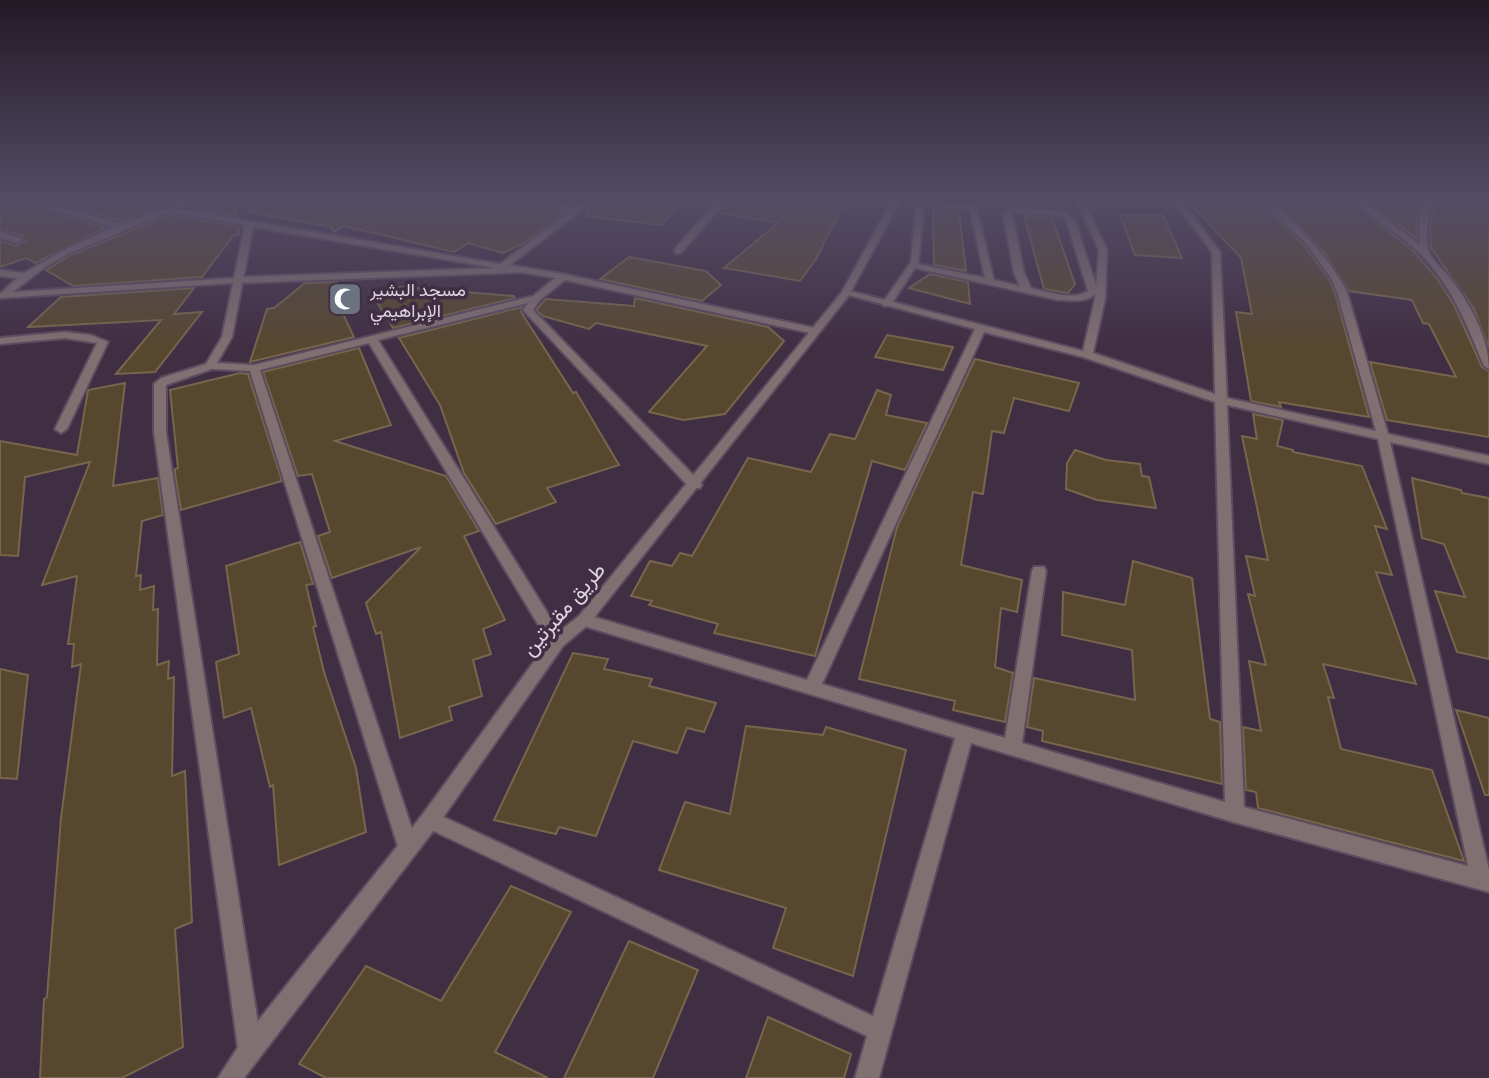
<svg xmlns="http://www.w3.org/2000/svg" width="1489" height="1078" viewBox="0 0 1489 1078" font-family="'Source Serif 4',Vazirmatn,serif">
  <rect width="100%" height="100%" fill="#402e43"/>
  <g fill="#57472f" stroke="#77664d" stroke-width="2">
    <path d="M0 199H13L106 228 35 263 26 258 0 267V241L17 246 25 241 22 235 0 230Z"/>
    <path d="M41 199H182L122 221Z"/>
    <path d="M206 199H236L237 216 189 208Z"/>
    <path d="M249 199H520L565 212 526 242 503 253 468 243 454 252 344 226 334 232 331 227 248 212Z"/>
    <path d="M598 199H684L661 225 587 216V209Z"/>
    <path d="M730 199H804L843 205 816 259 800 281 724 268 778 223 720 213Z"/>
    <path d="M1186 199 1259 200 1304 246 1329 279 1335 293 1369 417 1279 402 1281 407 1251 401 1236 312 1252 314 1241 258Z"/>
    <path d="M1324 199H1348L1413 251 1436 277 1454 305 1482 367 1489 371V437L1387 420 1370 362 1456 377 1429 324 1423 323 1412 300 1349 291 1324 252 1276 201 1329 203Z"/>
    <path d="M1365 199H1421L1416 222 1417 239Z"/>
    <path d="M1435 199 1489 203V348L1474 309 1431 248 1430 227Z"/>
    <path d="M933 209 959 212 966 271 934 265Z"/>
    <path d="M170 215 238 226 239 234 233 236 202 277 73 286 46 270 71 255Z"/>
    <path d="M1120 215H1163L1182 258 1135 255Z"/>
    <path d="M1024 216 1052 218 1075 284 1068 293 1044 289Z"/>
    <path d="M629 257 706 271 721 285 702 301 600 279Z"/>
    <path d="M930 274 968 282 970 304 909 288Z"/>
    <path d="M337 282 334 295 354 337 250 362 267 309 274 308 305 283Z"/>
    <path d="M404 287 514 296 515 298 393 328 370 291Z"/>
    <path d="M194 288 174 314 202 312 155 372 116 374 161 320 28 327 61 297Z"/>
    <path d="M635 298 768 327 784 341 725 414 683 420 649 412 707 346 596 323 589 329 543 316 536 310 546 299 634 306Z"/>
    <path d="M522 307 521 312 573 393 576 392 619 465 547 488 556 502 496 524 464 473 440 405 399 338Z"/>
    <path d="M887 335 953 347 943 370 875 357Z"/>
    <path d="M359 348 391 425 335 441 446 476 479 531 464 536 505 620 483 629 491 654 473 660 482 696 449 707 452 720 400 738 381 632 376 634 366 603 421 547 332 578 318 536 330 532 312 474 298 476 263 372Z"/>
    <path d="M975 359 1079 383 1069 411 1014 398 1004 433 992 431 983 494 973 492 961 565 1022 580 1017 612 1001 608 995 667 1013 673 1005 722 953 710 955 701 859 679 897 527Z"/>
    <path d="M240 373 248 374 282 481 181 510 175 474V469L178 468 170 390Z"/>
    <path d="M125 383 113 486 158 478 163 515 142 521 136 576 141 575 140 590 154 586 153 610 158 609 157 665 169 661 168 679 174 677 172 776 185 771 192 922 175 929 183 1047 122 1078H40L44 999 47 997 61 818 81 664 72 667 74 644H68L77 576 42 585 90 462 25 477 18 556 0 555V441L77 455 88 390Z"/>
    <path d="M877 390 891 395 886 415 927 423 905 470 872 461 815 656 714 633 718 624 649 605 652 601 631 596 650 561 672 566 680 553 692 556 748 458 811 472 830 434 855 439Z"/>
    <path d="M1253 414 1283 420 1277 446 1293 450V452L1362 466 1387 529 1375 526 1392 575 1376 572 1416 684 1323 664 1334 698 1328 697 1341 749 1432 770 1464 861 1258 808 1256 792 1246 790 1243 727 1261 731 1249 661 1266 665 1248 594 1255 596 1246 556 1268 560 1242 436 1257 439Z"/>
    <path d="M1075 450 1106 460 1140 464 1142 476 1149 477 1156 508 1097 500 1066 489 1067 463Z"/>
    <path d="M1412 478 1461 490 1462 493 1489 498V659L1457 652 1435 591 1465 597 1444 544 1422 538Z"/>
    <path d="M300 542 313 584 306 585 316 626 313 627 324 672 356 768 366 832 279 865 273 785 270 787 251 708 224 718 216 662 239 654 226 566Z"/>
    <path d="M1133 561 1192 578 1210 719 1220 722 1222 784 1042 741 1043 731 1027 727 1034 678 1135 700 1132 650 1062 635 1063 592 1125 605Z"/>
    <path d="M573 653 608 659 604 669 652 679 649 686 716 703 704 732 687 728 677 753 633 741 596 836 559 827 556 834 494 820Z"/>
    <path d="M0 669 28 675 17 779 0 778Z"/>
    <path d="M1456 710 1489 718V795H1485Z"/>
    <path d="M746 726 823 735 826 727 906 750 853 976 773 948 786 908 659 870 685 802 730 814Z"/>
    <path d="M511 886 571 912 495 1052 548 1078H326L299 1064 366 966 441 1001Z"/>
    <path d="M629 941 698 970 653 1078H564Z"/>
    <path d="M768 1017 851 1054 844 1078H746Z"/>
  </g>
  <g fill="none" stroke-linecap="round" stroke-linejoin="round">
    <g stroke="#5d4c5f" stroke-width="4">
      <g id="service">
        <path d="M719 199H728L681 253H675V249Z"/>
        <path d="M865 199H887L899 203 895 205Z"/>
        <path d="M926 202 976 206 994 280 1020 286 1014 273 1003 213 1010 207 1063 212 1074 218 1098 291C1088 304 1072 300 1058 300L915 268 890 306H884L882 304 911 262 916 207ZM927 206 970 210 985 278 918 264 924 208ZM1012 212 1061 216 1066 219 1088 291C1073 301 1048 292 1031 288L1024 273Z"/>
      </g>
    </g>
    <g stroke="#5d4c5f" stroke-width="4">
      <path id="pedestrian" d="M526 267 531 270 529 272 239 283 234 280 239 277Z"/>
    </g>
    <g stroke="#5d4c5f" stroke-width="4">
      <g id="minor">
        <path d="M15 199H29L122 224 191 199H204L179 209 500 264 571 211 522 199H539L576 207 586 199H596L510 265 563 274 815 328 820 331 815 334 565 280 540 300 533 310 700 482 702 485 700 488H690L525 312 523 310 528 303 378 340 563 638 565 642 563 646 557 648 551 646 369 343 260 370 418 847 415 854 408 856 401 854 398 847 250 371 212 369 166 385V432L262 1049 258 1057 250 1061 242 1057 238 1049 154 432V384L161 378 206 364 222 337 233 283 0 298V294L17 278 0 276V270L24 273 64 250 114 227ZM170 212 245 225 234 278 13 292 45 267 70 253ZM253 227 555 278 533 296 254 365 217 363 232 337Z"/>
        <path d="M1075 199H1083L1107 250 1105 299 1093 353 1215 394 1212 252 1172 199H1180L1220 252 1227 398 1376 431 1337 292 1331 278 1306 244 1261 199H1270C1300 228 1328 255 1347 292L1388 434 1489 456V464L1390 442 1489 870V892L1233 822 971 743 879 1078H855L867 1036 423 826 420 820 423 814 430 811 437 814 873 1016 955 738 584 626 579 624 576 620 579 616 584 614 807 680 975 329 841 293 846 290 1083 351 1095 299 1099 250ZM984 332 1083 357 1215 402 1225 802 1022 743 1046 571 1044 567H1034L1032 571 1005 738 822 684ZM1227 405 1378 439 1468 866 1244 807Z"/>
        <path d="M1350 199H1360L1420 245 1419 223 1424 199H1432C1429 213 1423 241 1430 254 1434 263 1445 271 1451 279 1470 304 1489 338 1489 369L1484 366C1466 323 1451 282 1415 249 1395 231 1371 217 1350 199Z"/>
        <path d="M0 232 21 238 22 240 18 243 0 238Z"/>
        <path d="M65 332 91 335 108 342 67 429 61 433 55 429 97 343 65 338 0 344V338Z"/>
      </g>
    </g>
    <g stroke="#5d4c5f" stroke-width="4">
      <path id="tertiary" d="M893 199H901L849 295 589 624 563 646 437 826 244 1078H218L242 1041 423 814 551 638 579 616 842 292Z"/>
    </g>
    <use href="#service" fill="#807072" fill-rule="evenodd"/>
    <use href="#pedestrian" fill="#807072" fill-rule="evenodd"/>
    <use href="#minor" fill="#807072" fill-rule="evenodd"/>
    <use href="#tertiary" fill="#807072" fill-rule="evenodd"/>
  </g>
  <linearGradient id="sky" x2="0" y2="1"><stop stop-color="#231925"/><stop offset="0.57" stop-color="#534c66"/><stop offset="1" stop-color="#534c66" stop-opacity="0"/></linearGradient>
  <rect width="1489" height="350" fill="url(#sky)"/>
  <defs>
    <g id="mosque-square" transform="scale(1.75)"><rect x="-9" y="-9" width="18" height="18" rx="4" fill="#6b7280" stroke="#402e43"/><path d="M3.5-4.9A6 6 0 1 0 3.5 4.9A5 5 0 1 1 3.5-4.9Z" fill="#fff"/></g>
  </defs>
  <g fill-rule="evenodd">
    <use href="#mosque-square" x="345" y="299"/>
  </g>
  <g text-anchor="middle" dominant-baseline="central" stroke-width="7" stroke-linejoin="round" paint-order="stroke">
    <g font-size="18" fill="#dfd3e1" stroke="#402e43" text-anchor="start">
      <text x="370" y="289">مسجد البشير<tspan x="370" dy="21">الإبراهيمي</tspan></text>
    </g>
    <g font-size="21" fill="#dfd3e1" stroke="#402e43">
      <text transform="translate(563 609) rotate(-49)">طريق مقبرتين</text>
    </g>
  </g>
</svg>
